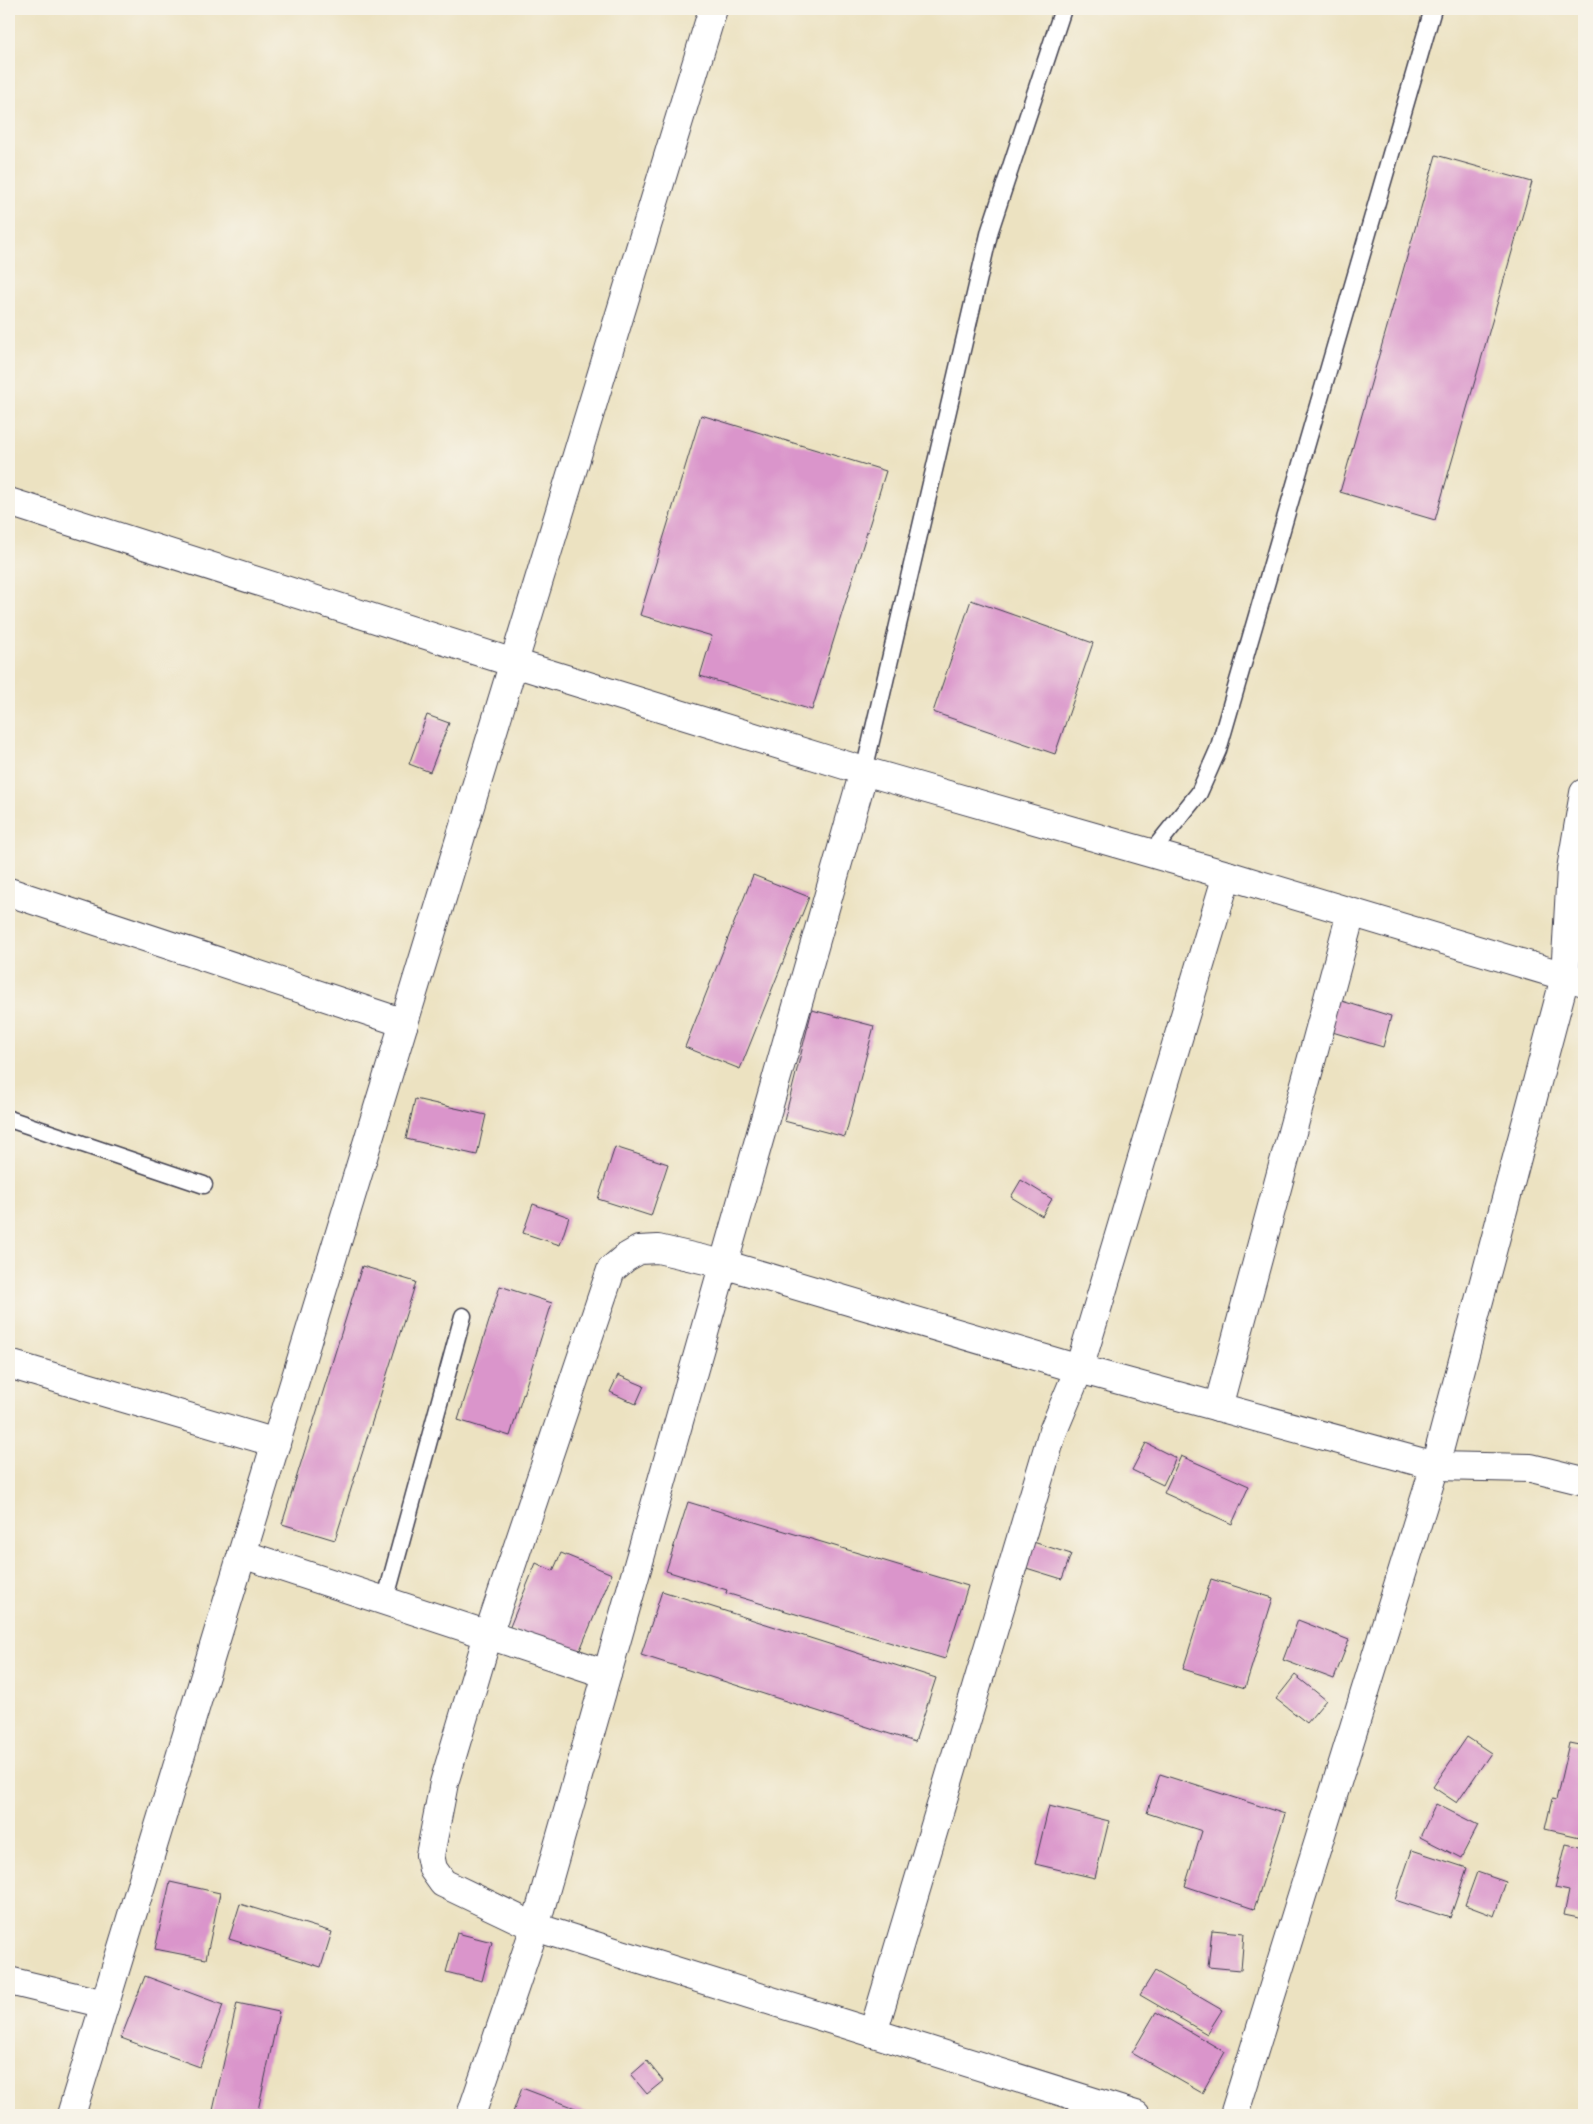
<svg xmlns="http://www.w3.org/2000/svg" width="1593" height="2124" viewBox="0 0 1593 2124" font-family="Itim,sans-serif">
  <rect width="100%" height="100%" fill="#f7f3e8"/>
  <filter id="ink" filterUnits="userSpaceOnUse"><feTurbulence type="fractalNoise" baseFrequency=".02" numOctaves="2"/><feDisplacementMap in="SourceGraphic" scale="10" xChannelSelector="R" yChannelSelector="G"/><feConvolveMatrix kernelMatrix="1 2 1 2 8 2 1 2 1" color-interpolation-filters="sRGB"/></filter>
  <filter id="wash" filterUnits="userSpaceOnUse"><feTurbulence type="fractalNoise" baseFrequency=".0096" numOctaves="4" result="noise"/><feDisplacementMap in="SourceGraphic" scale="20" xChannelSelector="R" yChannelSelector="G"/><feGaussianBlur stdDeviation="1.12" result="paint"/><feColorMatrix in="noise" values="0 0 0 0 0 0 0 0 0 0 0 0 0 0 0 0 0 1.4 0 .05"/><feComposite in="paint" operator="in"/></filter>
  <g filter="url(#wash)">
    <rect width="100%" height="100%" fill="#ece2c1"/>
    <g id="blocks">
      <g fill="#da95cb">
        <path d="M1436 155 1532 182 1435 520 1340 492Z"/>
        <path d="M701 415 886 471 812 710 700 676 712 636 640 615Z"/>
        <path d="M971 600 1093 643 1055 754 933 712Z"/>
        <path d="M427 715 449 723 430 772 409 764Z"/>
        <path d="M753 875 809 897 740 1069 685 1047Z"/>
        <path d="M1322 995 1391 1016 1383 1047 1312 1026Z"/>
        <path d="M812 1010 874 1026 845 1137 784 1121Z"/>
        <path d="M415 1099 486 1115 477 1155 406 1139Z"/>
        <path d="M615 1147 668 1164 651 1216 598 1199Z"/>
        <path d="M1021 1180 1052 1199 1042 1216 1011 1197Z"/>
        <path d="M533 1204 569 1217 560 1245 523 1233Z"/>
        <path d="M362 1266 416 1282 335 1540 282 1524Z"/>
        <path d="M500 1286 552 1303 510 1436 458 1420Z"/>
        <path d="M618 1375 644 1386 636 1404 610 1392Z"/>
        <path d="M1146 1443 1176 1458 1163 1485 1132 1470Z"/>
        <path d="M1181 1456 1249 1486 1232 1524 1164 1493Z"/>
        <path d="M688 1502 968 1586 945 1659 726 1593 727 1590 666 1571Z"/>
        <path d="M1030 1541 1071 1554 1062 1579 1023 1567Z"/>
        <path d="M561 1553 612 1574 577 1657 509 1629 536 1563 553 1571Z"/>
        <path d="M1211 1579 1273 1598 1245 1688 1183 1669Z"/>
        <path d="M662 1591 936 1678 915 1742 641 1655Z"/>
        <path d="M1298 1620 1349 1640 1334 1679 1283 1660Z"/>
        <path d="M1295 1675 1326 1700 1307 1723 1276 1699Z"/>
        <path d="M1467 1737 1491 1753 1457 1803 1433 1787Z"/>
        <path d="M1569 1743 1584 1746V1838L1545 1829 1552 1799 1556 1800Z"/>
        <path d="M1160 1774 1285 1814 1254 1909 1185 1886 1202 1831 1147 1813Z"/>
        <path d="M1436 1804 1478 1825 1461 1858 1420 1837Z"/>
        <path d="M1049 1806 1109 1821 1095 1878 1035 1864Z"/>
        <path d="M1566 1844 1584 1848V1919L1564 1915 1569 1891 1555 1888Z"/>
        <path d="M1412 1850 1467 1868 1450 1918 1395 1900Z"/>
        <path d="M1477 1872 1506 1882 1494 1916 1465 1905Z"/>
        <path d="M170 1882 220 1893 206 1959 155 1949Z"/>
        <path d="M240 1904 332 1932 321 1967 229 1939Z"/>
        <path d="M1212 1930 1244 1933 1241 1970 1208 1967Z"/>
        <path d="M457 1933 492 1942 482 1981 446 1972Z"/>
        <path d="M1155 1971 1222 2010 1207 2034 1140 1995Z"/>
        <path d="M145 1976 223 2005 200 2067 121 2038Z"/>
        <path d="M237 2003 279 2012 257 2115H212Z"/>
        <path d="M1156 2012 1225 2052 1202 2093 1132 2053Z"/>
        <path d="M647 2061 663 2081 647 2094 631 2075Z"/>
        <path d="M522 2088 594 2115H512Z"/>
      </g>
    </g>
  </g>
  <g filter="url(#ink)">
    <use href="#blocks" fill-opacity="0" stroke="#403f4f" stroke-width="1"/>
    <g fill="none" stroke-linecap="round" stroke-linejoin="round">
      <g stroke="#403f4f" stroke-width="19">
        <g id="lane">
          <path d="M864 771 990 230 1063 9"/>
          <path d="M1150 854 1199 793 1218 750 1433 9"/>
          <path d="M9 1119 204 1185"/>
          <path d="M385 1601 463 1316"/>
        </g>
      </g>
      <g stroke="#403f4f" stroke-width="30">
        <g id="street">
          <path d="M9 502 514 663 864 771 1227 875 1584 982"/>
          <path d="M9 892 404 1023"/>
          <path d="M9 1364 276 1443"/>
          <path d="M1218 1407 1351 913"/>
          <path d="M242 1554 607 1674"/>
          <path d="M9 1981 105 2004"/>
          <path d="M873 2033 1053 1431 1079 1369 1435 1466 1531 1468 1584 1481"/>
          <path d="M471 2115 535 1927 864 771"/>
          <path d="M1136 2115 535 1927 443 1883 433 1869 430 1855 444 1783 488 1635 611 1270 625 1258 639 1250 658 1249 723 1264 1079 1369 1227 875"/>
          <path d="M1234 2115 1435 1466 1565 977 1571 869 1584 793"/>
        </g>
      </g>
      <g stroke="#403f4f" stroke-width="30">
        <path id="secondary" d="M71 2115 713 9"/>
      </g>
      <use href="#lane" stroke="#fff" stroke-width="16"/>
      <use href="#street" stroke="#fff" stroke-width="28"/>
      <use href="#secondary" stroke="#fff" stroke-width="28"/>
    </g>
  </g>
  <rect width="1593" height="2124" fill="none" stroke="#f7f3e8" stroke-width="30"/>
</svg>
